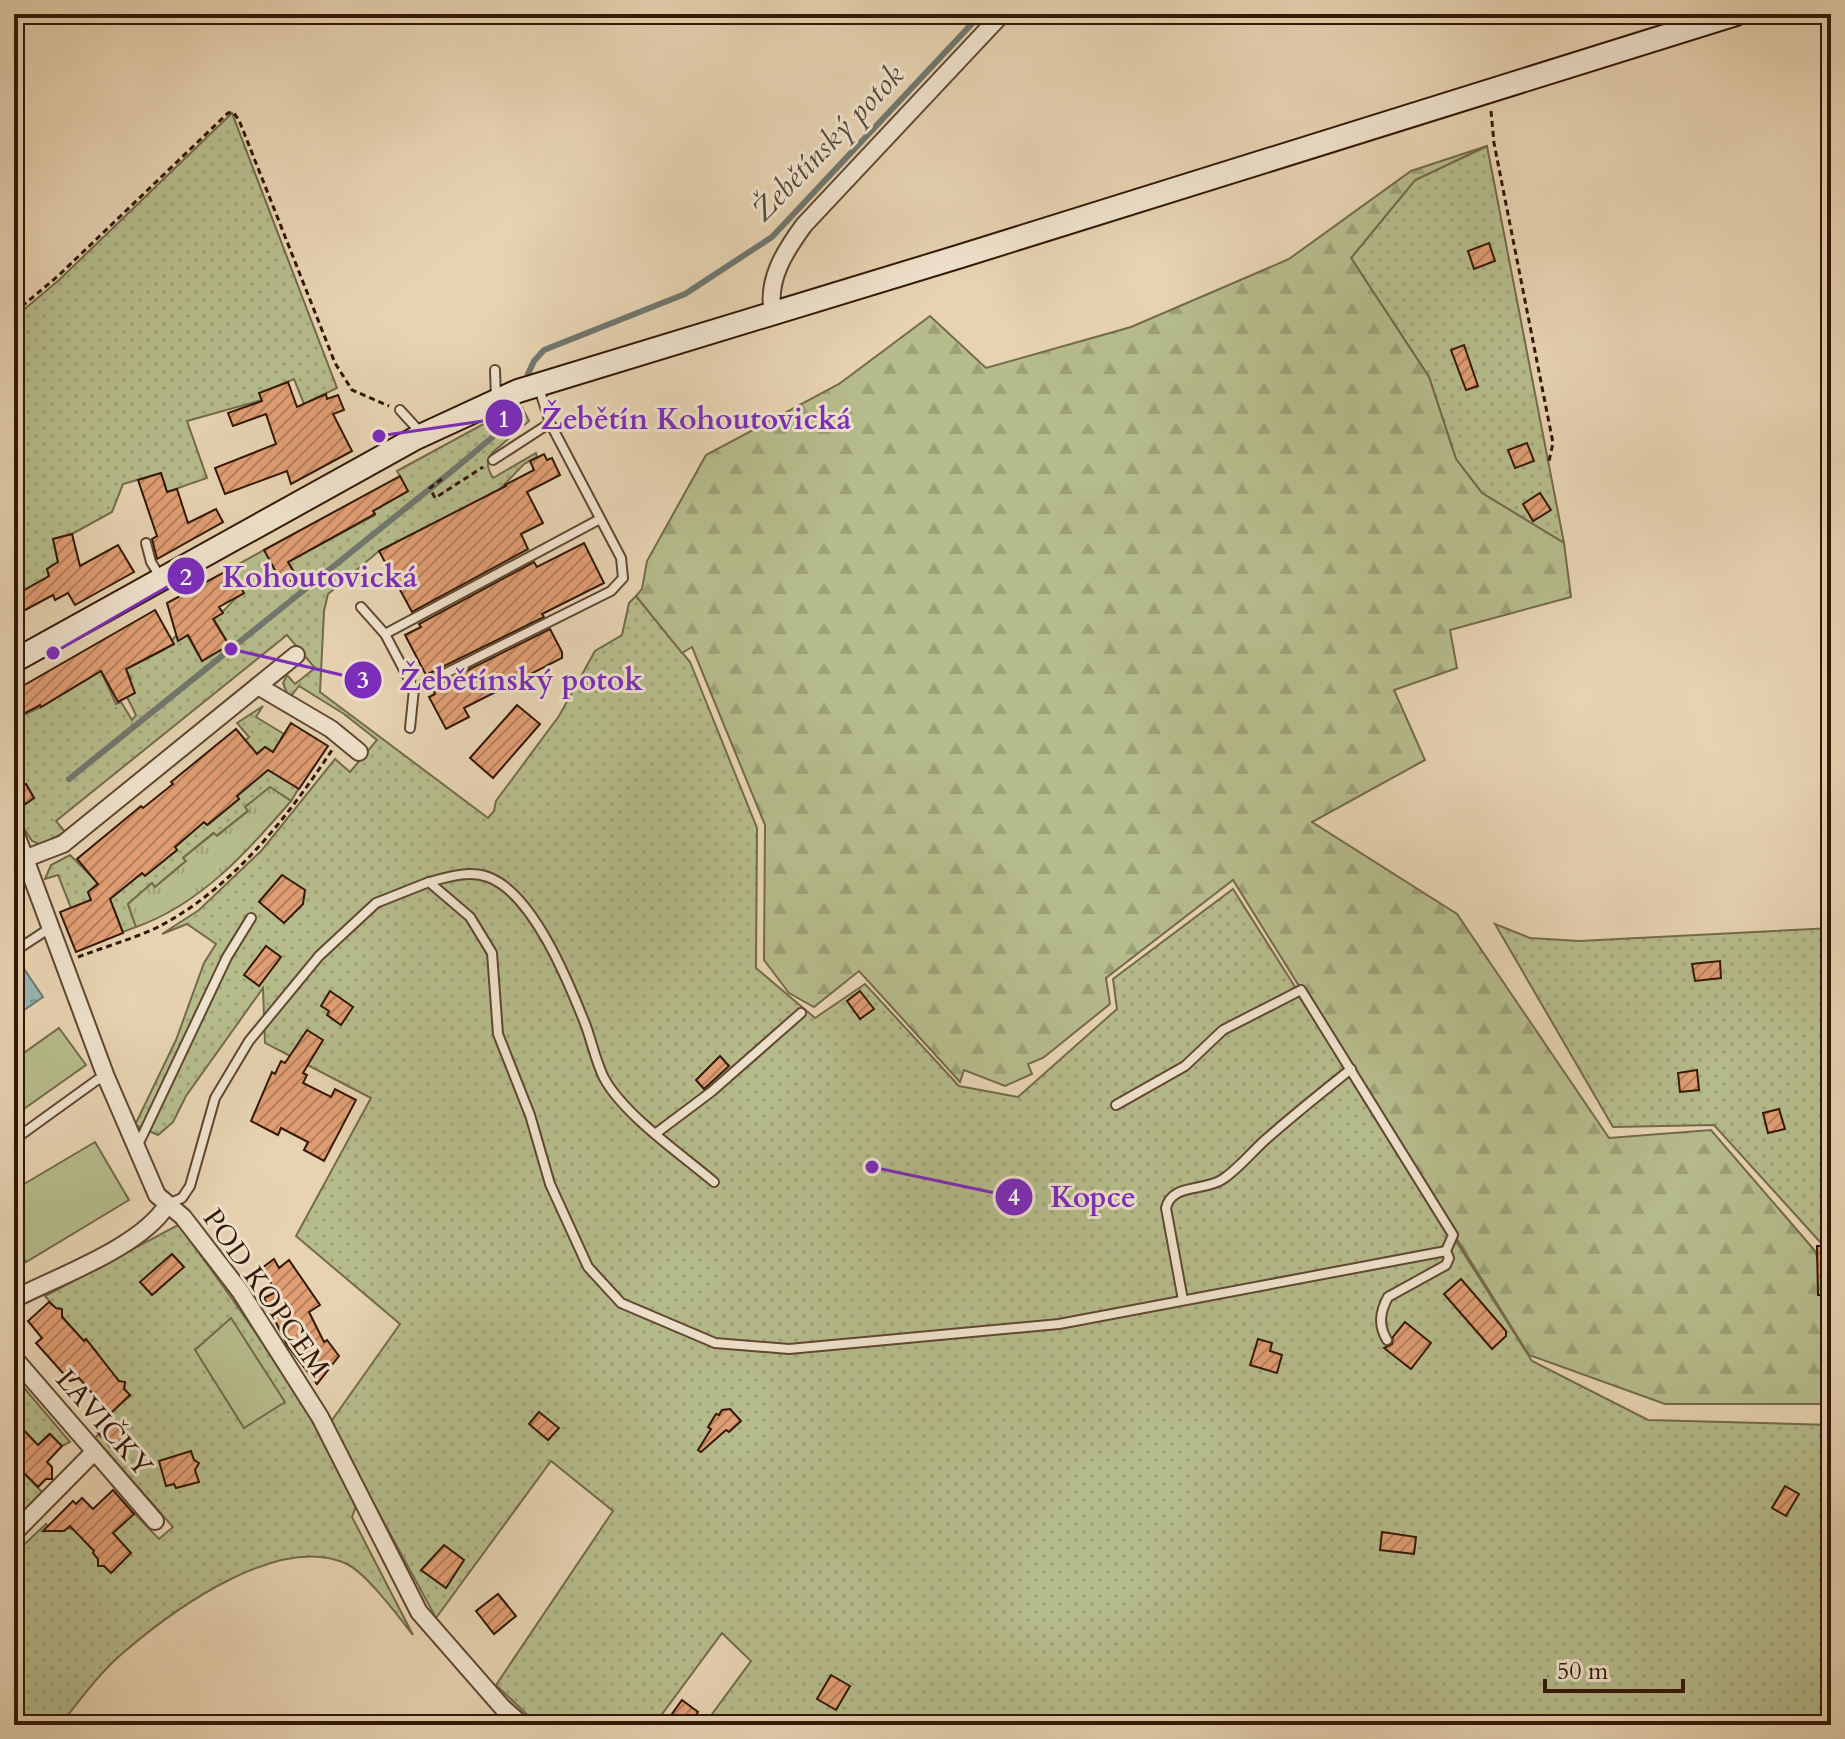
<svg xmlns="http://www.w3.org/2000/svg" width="1845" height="1739" viewBox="0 0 1845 1739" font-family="Cardo,serif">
  <defs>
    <pattern id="grass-dots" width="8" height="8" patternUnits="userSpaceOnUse" patternTransform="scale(2)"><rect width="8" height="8" fill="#b6bc8c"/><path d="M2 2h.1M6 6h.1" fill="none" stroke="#9da177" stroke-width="1.8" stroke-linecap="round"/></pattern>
    <pattern id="forest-firs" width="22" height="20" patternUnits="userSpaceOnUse" patternTransform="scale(2)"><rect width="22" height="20" fill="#b6bc8c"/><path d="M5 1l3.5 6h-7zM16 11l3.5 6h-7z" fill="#9da177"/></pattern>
    <pattern id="park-tufts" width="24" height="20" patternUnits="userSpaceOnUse" patternTransform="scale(2)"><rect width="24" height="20" fill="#b6bc8c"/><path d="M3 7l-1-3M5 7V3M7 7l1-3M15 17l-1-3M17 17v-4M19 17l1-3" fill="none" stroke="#9da177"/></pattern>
    <pattern id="water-ripples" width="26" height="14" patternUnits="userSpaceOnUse" patternTransform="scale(2)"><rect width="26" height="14" fill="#98b6b3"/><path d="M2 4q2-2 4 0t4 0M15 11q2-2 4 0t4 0" fill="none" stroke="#7d9390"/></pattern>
    <pattern id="building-hatch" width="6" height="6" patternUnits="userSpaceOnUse" patternTransform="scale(2)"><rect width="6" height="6" fill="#e19e74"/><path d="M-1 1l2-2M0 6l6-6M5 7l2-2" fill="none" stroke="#b7805d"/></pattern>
  </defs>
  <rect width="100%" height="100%" fill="#e7d3b2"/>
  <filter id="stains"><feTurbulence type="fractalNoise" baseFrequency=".0025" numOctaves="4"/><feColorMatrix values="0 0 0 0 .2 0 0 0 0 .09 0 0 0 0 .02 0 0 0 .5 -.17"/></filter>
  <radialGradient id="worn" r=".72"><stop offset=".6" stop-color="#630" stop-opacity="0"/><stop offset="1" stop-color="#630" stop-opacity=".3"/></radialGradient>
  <g fill="url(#grass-dots)" stroke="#746a49" stroke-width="2">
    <path d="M232 113 337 388 304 404 294 379 260 393 262 400 187 421 207 478 167 492 161 473 123 484 112 512 72 534 53 539 58 562 47 569 49 576 24 590 19 574 14 575V318L59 280Z"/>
    <path d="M1487 146 1564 543 1482 493 1456 459 1429 377 1351 258 1415 180Z"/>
    <path d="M515 407 524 411 529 421 492 453C486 463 487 468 493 478L536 453 537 457 524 464 499 490 379 551 328 594 324 611 320 692 488 818 494 811 496 801 559 716 595 651 622 635 629 603 636 596 690 662 757 828 756 968 815 1018 865 984 959 1086 1018 1097 1117 1009 1113 979 1233 889 1532 1361 1648 1420 1831 1425V1725H704L751 1661 722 1633 654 1725H538L496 1685 613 1511 551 1461 436 1618 330 1423 400 1324 296 1236 371 1098 265 1043 263 988 186 1096 173 1122 158 1135 135 1125 176 1040 204 963 216 944 187 924 162 934 199 910 262 850 335 759 350 772 377 740 344 714 299 686 291 696 287 693 283 683 287 675 295 684 315 668 287 635 56 821 65 832 41 845 32 841 14 812 34 798 26 784 14 790V719L41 707 101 671 116 704 121 702 132 720 136 715 127 697 128 681 131 679 126 669 164 650 178 633 184 630 202 661 229 645 214 619C226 611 230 601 243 593L230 569 264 550 288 562 375 515 373 511 408 491 397 471Z"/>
    <path d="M263 706 256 717 284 734 273 752 265 747 255 755 245 741 249 737 237 723Z"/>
    <path d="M268 770 299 788 291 801 270 788 246 807 248 811 216 836 213 833 184 857 186 861 155 887 151 884 128 904 136 927 123 932 110 899 142 873 145 875 177 850 175 847 204 822 208 825 239 799 237 796Z"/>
    <path d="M70 855 98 883 88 892 91 900 71 908 58 875 45 879 51 865Z"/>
    <path d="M1495 924 1530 938 1579 941 1831 928V1307L1821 1243 1714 1125 1613 1127Z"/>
    <path d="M178 1225C245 1313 306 1404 358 1501L352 1517 413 1635C398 1616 367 1574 347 1564 279 1532 173 1610 124 1652 100 1672 80 1700 60 1725H14V1554L46 1524 52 1531H64L68 1528 74 1530 121 1526 134 1513 159 1539 173 1527 95 1438 99 1434 114 1450 112 1423 106 1415 130 1396 124 1389 125 1383 119 1381 98 1357 99 1355 86 1339 83 1341 45 1296Z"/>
    <path d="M14 1376 70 1442 62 1446 49 1434 17 1466 42 1492 14 1520Z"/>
  </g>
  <path fill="url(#forest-firs)" stroke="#746a49" stroke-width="2" d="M1487 146 1415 180 1351 258 1429 377 1456 459 1482 493 1564 543 1571 597 1450 630 1457 668 1394 690 1425 760 1312 822 1457 914 1609 1138 1711 1130 1816 1252 1831 1342V1404H1665L1529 1355 1233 880 1106 978 1110 1004 1043 1058 1028 1064 1032 1074 1005 1086 964 1070 960 1082 859 971 814 1007 789 993 764 960 765 825 692 647 682 653 636 596 642 589 647 561 706 455 839 384 930 316 986 368 1131 327 1252 275 1289 259 1411 171Z"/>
  <path fill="url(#park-tufts)" stroke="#746a49" stroke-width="2" d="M270 787 291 801C248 851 201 904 136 927L128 904 152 883 155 887 186 861 183 858 214 833 217 836 248 811 245 807Z"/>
  <g fill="#b6bc8c" stroke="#746a49" stroke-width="2">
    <path d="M59 1028 86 1065 21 1111 14 1102V1060Z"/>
    <path d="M95 1142 129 1200 26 1262 14 1241V1190Z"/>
    <path d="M231 1318 285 1402 244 1428 195 1350Z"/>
  </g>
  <path fill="url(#water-ripples)" stroke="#70776e" stroke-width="2" d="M14 954 43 997 17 1015 14 1011Z"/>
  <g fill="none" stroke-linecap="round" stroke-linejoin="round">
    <g stroke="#70776e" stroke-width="6">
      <path d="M528 374 534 361 544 350 685 294 772 237 981 14"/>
      <path d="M69 779 457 467 520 414 521 409"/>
    </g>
  </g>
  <g fill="url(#building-hatch)" stroke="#331806" stroke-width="2">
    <path d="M1489 243 1495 261 1474 269 1468 251Z"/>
    <path d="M1464 345 1478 386 1466 390 1451 350Z"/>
    <path d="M288 382 297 407 326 394 327 399 338 395 344 410 333 414 352 451 291 484 287 471 225 494 215 468 276 444 266 414 233 426 228 413 262 401 259 393Z"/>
    <path d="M1527 443 1534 461 1515 468 1508 450Z"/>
    <path d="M544 454 547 460 552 458 560 475 527 492 543 523 521 534 528 549 412 612 379 551 506 486 505 485 534 470 530 461Z"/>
    <path d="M161 473 167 492 177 489 188 523 216 509 223 522 157 559 152 539 157 536 138 480Z"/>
    <path d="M400 476 408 491 373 511 375 514 288 562 297 577 283 585 264 550Z"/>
    <path d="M1540 493 1551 510 1533 521 1523 504Z"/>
    <path d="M72 534 80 566 118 545 134 572 75 605 68 593 55 600 53 595 14 616V596L49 576 47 569 58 562 53 539Z"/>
    <path d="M584 543 604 583 542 614 544 617 426 675 405 635 421 627 419 624 534 562 537 567Z"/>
    <path d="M230 569 244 593 219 607 223 613 213 619 229 645 202 661 188 635 178 641 167 603Z"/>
    <path d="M155 610 174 644 126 669 135 693 118 702 101 671 41 707 40 705 14 719V691Z"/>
    <path d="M550 629 562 652V658L464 708 469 717 446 729 429 697 435 694 432 688Z"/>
    <path d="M517 705 540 724 493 778 470 758Z"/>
    <path d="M291 723 328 746 299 789 268 770 237 796 239 799 207 825 204 822 175 847 177 850 145 876 142 873 110 899 123 933 76 952 60 912 91 900 88 892 98 884 77 859 141 806 143 808 173 784 171 782 236 729 257 754 265 747 273 752Z"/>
    <path d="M26 784 34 798 14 812V790Z"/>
    <path d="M282 875 305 890 303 904 284 923 259 902Z"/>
    <path d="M266 946 281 957 259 986 244 975Z"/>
    <path d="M1720 961 1721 978 1695 981 1692 964Z"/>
    <path d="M330 991 353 1007 341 1025 327 1015 329 1011 321 1006Z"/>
    <path d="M860 991 874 1009 860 1019 847 1001Z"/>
    <path d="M307 1030 323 1040 303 1073 307 1075 303 1083 331 1097 335 1089 356 1100 324 1161 304 1150 308 1142 281 1128 278 1135 251 1121 272 1072 275 1074 281 1061 285 1063Z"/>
    <path d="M720 1056 729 1066 704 1089 696 1080Z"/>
    <path d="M1697 1070 1699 1090 1680 1092 1678 1073Z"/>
    <path d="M1779 1109 1785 1129 1768 1133 1763 1113Z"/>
    <path d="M1817 1246H1831V1295H1818Z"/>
    <path d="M172 1254 184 1267 152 1295 140 1282Z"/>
    <path d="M274 1259 279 1268 289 1260 320 1305 309 1312 324 1342 327 1340 339 1356 317 1384 287 1345 264 1298 276 1292 262 1268Z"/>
    <path d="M1461 1279 1506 1331V1336L1492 1349 1444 1294Z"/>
    <path d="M49 1302 56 1308 62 1309V1317L84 1341 86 1339 119 1381 125 1382 124 1389 130 1395 110 1414 79 1378 70 1381 36 1343 42 1338 28 1321Z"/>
    <path d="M1405 1322 1431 1343 1411 1369 1384 1348 1392 1344 1393 1337Z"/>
    <path d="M1258 1339 1272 1343 1270 1351 1282 1355 1277 1373 1250 1365Z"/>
    <path d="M730 1409 741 1421 729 1432 726 1430 701 1452 698 1450 711 1429 708 1427 716 1414 719 1415 722 1410Z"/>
    <path d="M539 1412 559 1428 548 1440 529 1424Z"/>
    <path d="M107 1415 128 1438 114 1451 93 1427Z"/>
    <path d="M14 1420 38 1445 50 1434 62 1446 47 1462 52 1467V1479H46L38 1487 14 1463Z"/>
    <path d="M191 1451 194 1460 199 1463 195 1470 199 1482 176 1488 174 1484 166 1486 159 1461Z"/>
    <path d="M1785 1486 1799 1494 1786 1516 1772 1508Z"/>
    <path d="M113 1490 134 1514 113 1533 131 1553 111 1573 104 1566H98V1559L93 1553 94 1551 70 1526 64 1531H43L73 1501 76 1504 82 1498 93 1509Z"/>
    <path d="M1382 1532 1416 1537 1414 1554 1380 1550Z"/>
    <path d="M444 1545 464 1560 446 1588 421 1570Z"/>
    <path d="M498 1594 516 1616 494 1634 476 1611Z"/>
    <path d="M831 1675 850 1686 836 1710 817 1699Z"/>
    <path d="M682 1700 698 1712 689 1725H664Z"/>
  </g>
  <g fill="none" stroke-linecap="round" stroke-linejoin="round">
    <g stroke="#604731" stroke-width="12">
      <g id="lane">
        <path d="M495 370 496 399"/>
        <path d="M400 410 422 434"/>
        <path d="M493 460 550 423"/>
        <path d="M146 543 151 562 161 578"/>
        <path d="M361 607 385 634 414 689 410 728"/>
        <path d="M385 634 600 519"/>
        <path d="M414 689 611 591 623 578 621 558 550 423 539 388"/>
        <path d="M14 867 24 859"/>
        <path d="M429 882C448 877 469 870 488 877 533 893 569 983 586 1026 592 1043 596 1062 604 1078 624 1115 682 1155 714 1182"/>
        <path d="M21 947 50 928"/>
        <path d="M1116 1105 1185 1066 1223 1030 1301 990 1453 1235 1446 1251 1449 1258 1446 1265 1388 1297C1380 1312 1378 1325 1387 1340"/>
        <path d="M655 1134 711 1092 801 1013"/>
        <path d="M137 1147 227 957 251 918"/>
        <path d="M14 1148 18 1137 97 1080 106 1078"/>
        <path d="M168 1204 182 1198 190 1186 215 1098 249 1041 319 956 376 903 429 882 470 917 492 953 498 1034 530 1115 550 1184 588 1267 621 1303 715 1343 789 1349 1059 1324 1446 1251"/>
        <path d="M1183 1300 1166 1208C1172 1183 1204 1192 1223 1179 1238 1169 1251 1153 1264 1141 1292 1116 1321 1093 1351 1069"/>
      </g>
    </g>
    <g stroke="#604731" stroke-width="20">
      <g id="street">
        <path d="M773 314C766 280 785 251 804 225L1002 14"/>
        <path d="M258 686 331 729 359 752"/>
        <path d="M14 829 106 1077 157 1195 183 1217 240 1291 320 1417 419 1612 502 1707 522 1725"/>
        <path d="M24 859 63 844 296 655"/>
        <path d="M14 1299C59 1276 141 1247 167 1205"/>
        <path d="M14 1358 155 1521"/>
        <path d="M14 1533 94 1452"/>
      </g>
    </g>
    <g stroke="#331806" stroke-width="26">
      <path id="secondary" d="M14 661 416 438 518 391 961 256 1736 14"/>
    </g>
    <g stroke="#331806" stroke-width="3" stroke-dasharray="6 4" stroke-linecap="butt">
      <path d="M1491 111 1494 143 1553 443 1549 461"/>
      <path d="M14 313 58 276 228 113 233 112 239 120 335 363 352 390 389 406"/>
      <path d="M442 479 430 488 435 498 483 467"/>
      <path d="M78 957C104 947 133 939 158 927 232 889 287 818 332 750"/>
    </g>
    <use href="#lane" stroke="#efe2cd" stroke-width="8"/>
    <use href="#street" stroke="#efe2cd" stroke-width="16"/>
    <use href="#secondary" stroke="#efe2cd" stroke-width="22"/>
  </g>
  <g text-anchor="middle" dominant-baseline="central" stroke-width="6" stroke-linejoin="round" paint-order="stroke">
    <g font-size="28" fill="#331806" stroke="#efe2cd">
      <text transform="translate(266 1293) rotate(55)">POD KOPCEM</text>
      <text transform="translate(104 1423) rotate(49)">LAVIČKY</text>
    </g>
    <g font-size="30" font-style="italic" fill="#51473a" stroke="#efe2cd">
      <text transform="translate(828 143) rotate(-46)">Žebětínský potok</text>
    </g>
  </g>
  <path fill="none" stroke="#7b2cbf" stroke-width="3" d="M379 436L504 418M53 653L186 576M231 649L363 680M872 1167L1014 1197"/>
  <g fill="#7b2cbf" stroke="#efe2cd" stroke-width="3">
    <circle cx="379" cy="436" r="8"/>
    <circle cx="53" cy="653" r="8"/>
    <circle cx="231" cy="649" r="8"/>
    <circle cx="872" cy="1167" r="8"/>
    <circle cx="504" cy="418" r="20"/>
    <circle cx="186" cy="576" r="20"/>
    <circle cx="363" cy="680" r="20"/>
    <circle cx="1014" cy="1197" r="20"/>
  </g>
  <g font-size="24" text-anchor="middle" font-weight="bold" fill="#fff">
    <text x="504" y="427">1</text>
    <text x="186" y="585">2</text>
    <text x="363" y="688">3</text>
    <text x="1014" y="1205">4</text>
  </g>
  <g font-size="30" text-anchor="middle" font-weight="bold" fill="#7b2cbf" stroke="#efe2cd" stroke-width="6" stroke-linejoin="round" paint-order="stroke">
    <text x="696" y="429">Žebětín Kohoutovická</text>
    <text x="320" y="587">Kohoutovická</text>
    <text x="521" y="690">Žebětínský potok</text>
    <text x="1093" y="1207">Kopce</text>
  </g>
  <rect width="1845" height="1739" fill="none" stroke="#e7d3b2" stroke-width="48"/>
  <rect x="16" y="16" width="1813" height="1707" fill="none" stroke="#331806" stroke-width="4"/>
  <rect x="24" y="24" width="1797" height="1691" fill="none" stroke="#331806" stroke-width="2"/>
  <path d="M1545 1679v12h138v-12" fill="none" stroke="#331806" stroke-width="4"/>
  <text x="1557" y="1679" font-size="24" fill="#331806" stroke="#efe2cd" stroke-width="6" paint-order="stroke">50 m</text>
  <rect width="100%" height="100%" filter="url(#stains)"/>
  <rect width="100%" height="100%" fill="url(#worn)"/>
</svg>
